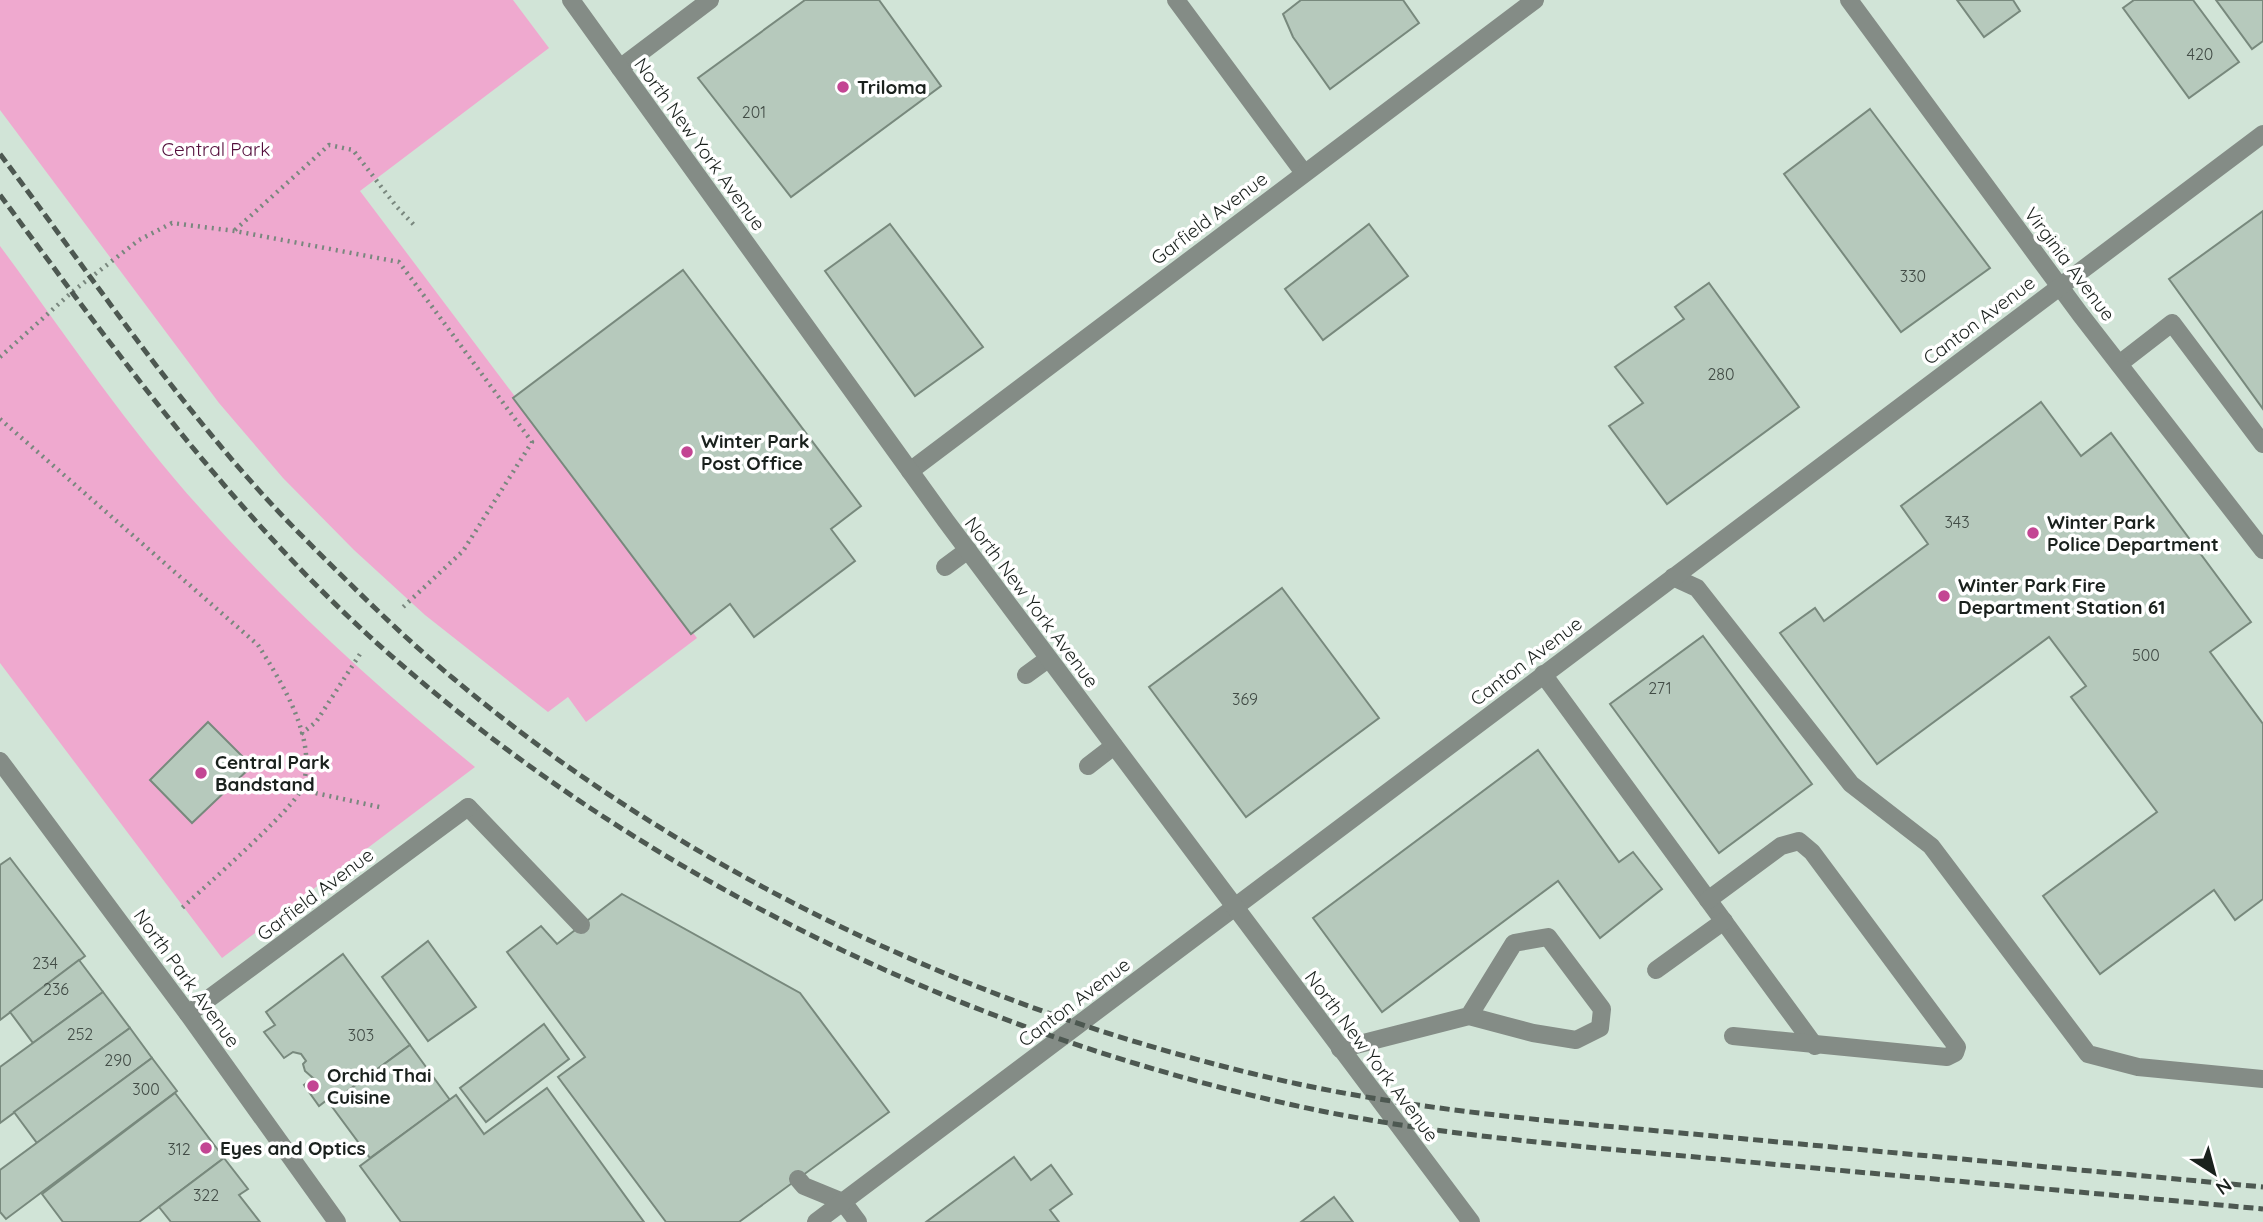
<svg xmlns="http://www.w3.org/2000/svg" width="2263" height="1222" viewBox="0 0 2263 1222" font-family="Quicksand,sans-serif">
  <rect width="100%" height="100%" fill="#d1e4d7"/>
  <g fill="#efa9cf">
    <path d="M0 0H513L549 48 360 191 697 638 586 722 568 697 548 712 425 615 354 550 283 478 219 403 0 110Z"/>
    <path d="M0 246C65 334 127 427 200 508 283 602 378 688 475 767L222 958 0 663Z"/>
  </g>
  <g fill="#b6c9bc" stroke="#78897d" stroke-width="2">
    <path d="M805 0H879L941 86 791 197 698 78Z"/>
    <path d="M1301 0H1403L1419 23 1330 89 1293 37 1283 14Z"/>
    <path d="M1957 0H2013L2020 11 1984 37Z"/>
    <path d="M2134 0H2193L2239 62 2189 98 2123 8Z"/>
    <path d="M2216 0H2263V41L2252 49Z"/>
    <path d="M1870 109 1990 268 1901 332 1784 174Z"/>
    <path d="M2263 211V409L2169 279Z"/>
    <path d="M890 224 983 347 915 396 825 271Z"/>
    <path d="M1369 224 1408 276 1323 340 1285 289Z"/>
    <path d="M683 270 861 506 831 529 855 561 754 637 730 604 691 634 513 398Z"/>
    <path d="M1709 283 1799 407 1667 504 1609 426 1643 403 1615 367 1684 319 1675 307Z"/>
    <path d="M2041 402 2081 456 2111 433 2251 622 2210 652 2263 724V899L2235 920 2214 890 2100 974 2043 896 2157 812 2071 697 2086 686 2049 637 1877 764 1780 633 1815 608 1824 621 1928 544 1901 506Z"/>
    <path d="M1282 588 1379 718 1246 817 1149 687Z"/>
    <path d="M1703 636 1812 784 1719 853 1610 704Z"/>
    <path d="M208 722 252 766 192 823 150 780Z"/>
    <path d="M1538 750 1619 862 1633 852 1662 889 1600 938 1558 881 1382 1012 1313 918Z"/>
    <path d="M10 858 85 956 0 1020V865Z"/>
    <path d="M622 894 800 993 889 1112 739 1222H666L558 1077 585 1057 507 952 541 926 557 944Z"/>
    <path d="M428 941 476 1007 428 1041 382 977Z"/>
    <path d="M343 954 410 1045 330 1104 327 1100 319 1106 304 1085 313 1078 305 1071 303 1064 306 1061 301 1054 293 1052 284 1058 264 1032 275 1025 266 1012Z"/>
    <path d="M79 960 103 992 33 1043 10 1012Z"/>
    <path d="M103 992 130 1028 0 1123V1067Z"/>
    <path d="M544 1024 569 1059 486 1122 460 1088Z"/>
    <path d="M130 1028 152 1058 37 1143 14 1112Z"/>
    <path d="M410 1045 450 1100 370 1158 330 1104Z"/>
    <path d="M152 1058 177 1091 6 1219 0 1212V1170Z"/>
    <path d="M547 1088 644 1222H401L360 1166 456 1095 484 1134Z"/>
    <path d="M175 1093 224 1158 139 1222H63L42 1194Z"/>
    <path d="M1014 1157 1031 1180 1051 1165 1072 1194 1050 1210 1059 1222H926Z"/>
    <path d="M224 1158 248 1189 239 1195 260 1222H171L159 1207Z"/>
    <path d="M1334 1197 1353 1222H1301Z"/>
  </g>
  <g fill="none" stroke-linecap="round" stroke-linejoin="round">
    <g stroke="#79877e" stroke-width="4.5" stroke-dasharray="2 5" stroke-linecap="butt">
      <path d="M235 230 329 145 353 150 396 206 415 226"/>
      <path d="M0 357 72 292 139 240 172 223 235 231 399 262 532 442 463 551 401 609"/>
      <path d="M0 419 258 645C282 683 319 741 302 788 295 808 202 889 181 909"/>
      <path d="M301 734 316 722 360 654"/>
      <path d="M302 790 384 808"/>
    </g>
    <g stroke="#848c86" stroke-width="18">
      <path d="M1176 0 1304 173"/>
      <path d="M2119 364 2172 323 2263 444"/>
      <path d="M945 567 968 550"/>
      <path d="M1673 577 1697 588 1851 784 1931 846 2088 1054 2138 1067 2263 1079"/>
      <path d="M1543 674 1815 1046"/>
      <path d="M1026 675 1048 659"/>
      <path d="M1088 766 1114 746"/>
      <path d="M468 807 581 925"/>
      <path d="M1708 900 1781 846 1799 841 1812 852 1957 1047 1955 1053 1947 1057 1733 1036"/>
      <path d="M1656 970 1724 921"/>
      <path d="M1340 1049 1469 1016 1533 1033 1576 1040 1600 1028 1602 1009 1548 937 1514 943 1469 1016"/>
      <path d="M798 1179 804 1186 843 1202 858 1222"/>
    </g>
    <g stroke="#848c86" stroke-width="18">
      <path d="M1849 0 2080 314 2263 550"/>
      <path d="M620 68 710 0"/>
      <path d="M910 471 1535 0"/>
      <path d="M188 1014 468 807"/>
      <path d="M816 1222 2263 134"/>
    </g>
    <g stroke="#848c86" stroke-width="18">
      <path d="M571 0 946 521 1471 1222"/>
      <path d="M0 761 188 1014 337 1222"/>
    </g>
    <g stroke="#4d5851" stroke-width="5" stroke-dasharray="10 5" stroke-linecap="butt">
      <path d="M0 154C99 286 192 427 310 544 356 590 403 637 454 679 693 879 993 1018 1298 1084 1434 1113 1575 1123 1714 1136 1897 1153 2080 1170 2263 1187"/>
      <path d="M0 195C114 349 226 505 368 635 628 872 960 1032 1302 1107 1438 1136 1578 1146 1717 1159 1899 1176 2081 1192 2263 1209"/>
    </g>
  </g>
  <g fill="#c34593" stroke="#fff" stroke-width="2.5">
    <circle cx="843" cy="87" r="7"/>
    <circle cx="687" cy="452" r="7"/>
    <circle cx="2033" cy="533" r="7"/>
    <circle cx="1944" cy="596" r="7"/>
    <circle cx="201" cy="773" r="7"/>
    <circle cx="313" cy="1086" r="7"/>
    <circle cx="206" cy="1148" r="7"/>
  </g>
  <g text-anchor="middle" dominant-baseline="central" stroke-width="7" stroke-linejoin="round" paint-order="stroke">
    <g font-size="16" fill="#414b45">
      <text x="2200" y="54">420</text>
      <text x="754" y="112">201</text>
      <text x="1913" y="276">330</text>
      <text x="1721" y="374">280</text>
      <text x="1957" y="522">343</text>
      <text x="2146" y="655">500</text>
      <text x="1660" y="688">271</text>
      <text x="1245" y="699">369</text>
      <text x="45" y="963">234</text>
      <text x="56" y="989">236</text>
      <text x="80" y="1034">252</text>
      <text x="361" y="1035">303</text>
      <text x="118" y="1060">290</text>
      <text x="146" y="1089">300</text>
      <text x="179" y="1149">312</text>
      <text x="206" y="1195">322</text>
    </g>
    <g font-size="19" font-weight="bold" fill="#1a211d" stroke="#fff" text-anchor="start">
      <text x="857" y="87">Triloma</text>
      <text x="701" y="441">Winter Park<tspan x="701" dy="22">Post Office</tspan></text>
      <text x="2047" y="522">Winter Park<tspan x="2047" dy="22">Police Department</tspan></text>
      <text x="1958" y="585">Winter Park Fire<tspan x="1958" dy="22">Department Station 61</tspan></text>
      <text x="215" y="762">Central Park<tspan x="215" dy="22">Bandstand</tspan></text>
      <text x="327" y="1075">Orchid Thai<tspan x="327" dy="22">Cuisine</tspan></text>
      <text x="220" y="1148">Eyes and Optics</text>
    </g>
    <g font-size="19" fill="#1a211d" stroke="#fff">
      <text transform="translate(700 144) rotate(54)">North New York Avenue</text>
      <text transform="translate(1209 218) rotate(-37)">Garfield Avenue</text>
      <text transform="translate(2070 264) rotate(53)">Virginia Avenue</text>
      <text transform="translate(1979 320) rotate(-37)">Canton Avenue</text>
      <text transform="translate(1032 602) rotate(53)">North New York Avenue</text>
      <text transform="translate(1526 661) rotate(-37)">Canton Avenue</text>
      <text transform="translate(315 894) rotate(-37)">Garfield Avenue</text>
      <text transform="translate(187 978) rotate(54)">North Park Avenue</text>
      <text transform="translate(1074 1002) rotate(-37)">Canton Avenue</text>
      <text transform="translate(1372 1056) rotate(53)">North New York Avenue</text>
    </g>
    <g font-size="19" fill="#530d3b" stroke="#fff">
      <text x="216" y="149">Central Park</text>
    </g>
  </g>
  <g transform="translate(2214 1173) rotate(144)" stroke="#ffffff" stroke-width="5" paint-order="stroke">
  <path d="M0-5L12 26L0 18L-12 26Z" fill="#1a211d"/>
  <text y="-10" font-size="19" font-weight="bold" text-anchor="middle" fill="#1a211d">N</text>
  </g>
</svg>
